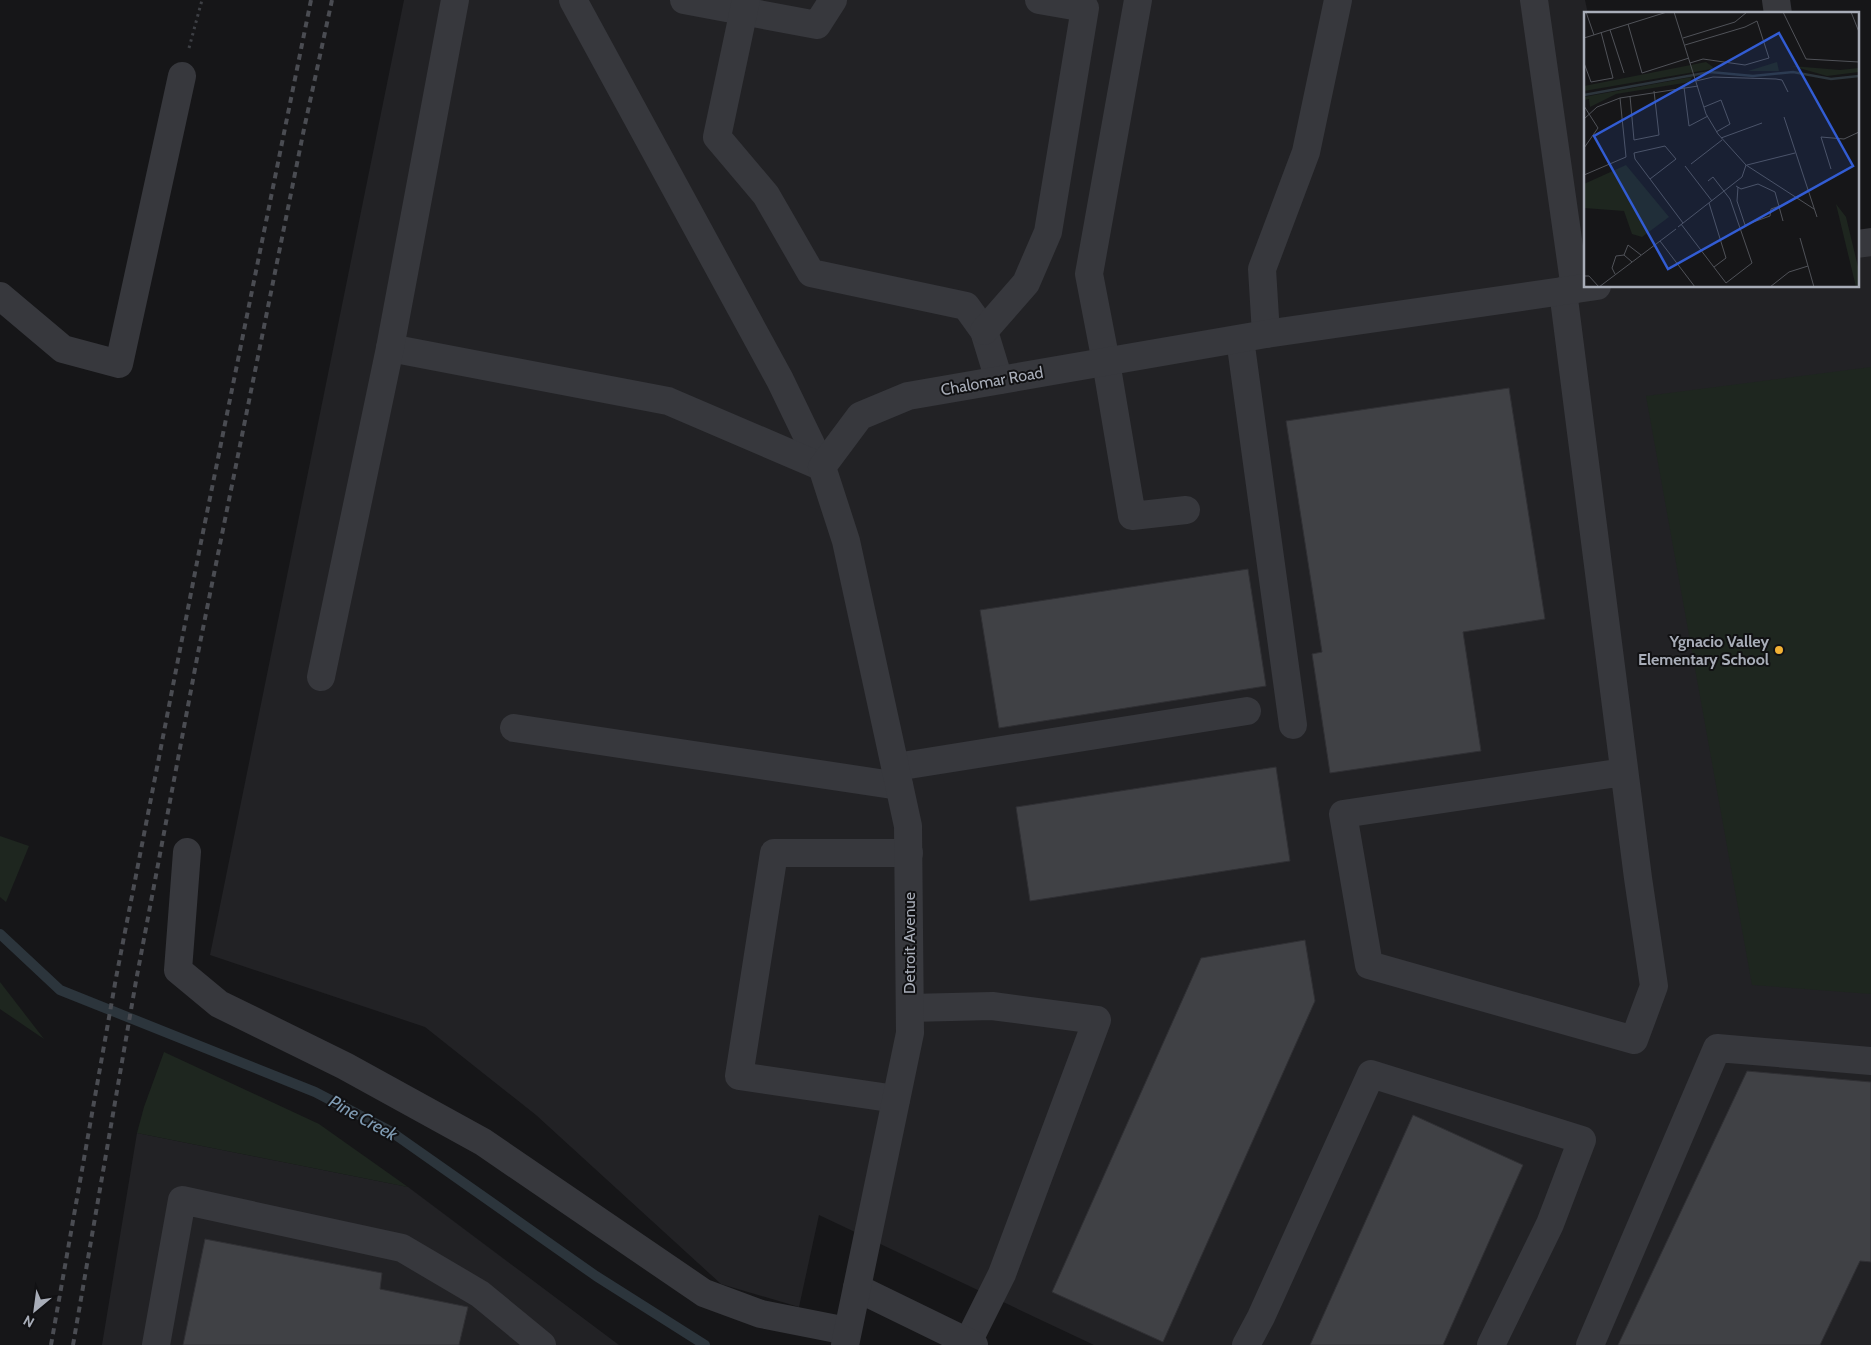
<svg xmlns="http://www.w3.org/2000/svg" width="1871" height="1345" viewBox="0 0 1871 1345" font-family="Cabin,sans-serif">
  <rect width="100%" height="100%" fill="#161618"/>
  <g fill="#222225">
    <path d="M404 0H1585L1588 14H1585V286H1857V244L1871 242V1345H1094L819 1215 799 1307 721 1284 536 1115 425 1027 210 955Z"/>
    <path d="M137 1133 408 1187 619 1345H102Z"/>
  </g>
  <g fill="#1e261f">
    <path d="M1871 367V994L1752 985 1646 396Z"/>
    <path d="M0 836 29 846 6 902 0 897Z"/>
    <path d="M0 982 44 1039 0 1009Z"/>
    <path d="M164 1052 319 1124 408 1187 137 1133 144 1107Z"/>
  </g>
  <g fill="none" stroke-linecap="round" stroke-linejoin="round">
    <path stroke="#2c353c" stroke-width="10" d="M0 934 60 990 315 1092 390 1131 596 1276 705 1345"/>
  </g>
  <g fill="#404145" stroke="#303034">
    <path d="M1509 388 1545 619 1463 632 1481 751 1330 773 1312 654 1322 652 1286 421Z"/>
    <path d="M1248 569 1266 686 999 728 980 610Z"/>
    <path d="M1276 767 1290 861 1030 901 1016 807Z"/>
    <path d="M1305 940 1315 1001 1163 1342 1052 1292 1201 958Z"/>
    <path d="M1747 1071 1871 1082V1262L1860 1261 1820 1345H1618Z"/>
    <path d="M1413 1115 1523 1165 1443 1345H1310Z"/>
    <path d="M205 1239 382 1273 380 1289 468 1307 459 1345H183Z"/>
  </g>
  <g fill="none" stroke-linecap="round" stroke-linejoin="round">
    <path stroke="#3d3f44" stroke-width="3" stroke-dasharray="2.5 4" stroke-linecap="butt" d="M189 48 202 0"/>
    <g stroke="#37383d" stroke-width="28">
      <path d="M573 0 780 380 822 467"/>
      <path d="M684 0 817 25 833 0"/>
      <path d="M746 0 717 137 766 195 811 273 966 306 984 331 999 380"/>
      <path d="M1138 0 1089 274 1106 362 1132 516 1186 510"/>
      <path d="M1534 0 1575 289"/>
      <path d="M1776 0 1778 14"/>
      <path d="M1857 244 1871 242"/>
      <path d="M1563 291 1638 878 1654 986 1634 1040 1369 965 1343 814 1624 772"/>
      <path d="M0 296 63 349 119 364 182 76"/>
      <path d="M984 331 1026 283 1048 232 1085 8 1039 0"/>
      <path d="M1266 334 1262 269 1306 152 1338 0"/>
      <path d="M1240 339 1293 725"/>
      <path d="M390 348 668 401 822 467"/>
      <path d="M321 677 390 348 455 0"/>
      <path d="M514 728 899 786"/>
      <path d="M896 767 1247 711"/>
      <path d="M187 852 178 970 219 1004 345 1066 483 1142 704 1293 761 1314 847 1331"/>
      <path d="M910 1008 992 1006 1097 1020 1002 1274 968 1342"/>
      <path d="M896 1099 739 1076 774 853H909"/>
      <path d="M857 1288 974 1345"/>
      <path d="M156 1345 182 1200 402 1248 480 1294 542 1345"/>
      <path d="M845 1345 910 1033 908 826 846 541 822 467 860 416 908 396 1266 334 1597 286"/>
      <path d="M1246 1345 1261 1317 1371 1074 1582 1140 1550 1224 1491 1345"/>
      <path d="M1590 1345 1717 1048 1871 1061"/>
    </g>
    <g stroke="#4a4c52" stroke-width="4" stroke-dasharray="6 5" stroke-linecap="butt">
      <path d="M51 1345 116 978 199 552 311 0"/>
      <path d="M73 1345 136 981 198 653 304 129 332 0"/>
    </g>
  </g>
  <circle fill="#f2b134" stroke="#111113" stroke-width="2" cx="1779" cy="650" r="5"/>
  <g text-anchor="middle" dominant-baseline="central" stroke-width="4" stroke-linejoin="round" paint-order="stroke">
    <g font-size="16" fill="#a8adb8" stroke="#111113">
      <text transform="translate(992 381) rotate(-10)">Chalomar Road</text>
      <text transform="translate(909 943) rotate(-90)">Detroit Avenue</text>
    </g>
    <g font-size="16" font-weight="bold" fill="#a8adb8" stroke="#111113" text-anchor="end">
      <text x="1769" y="641">Ygnacio Valley<tspan x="1769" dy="18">Elementary School</tspan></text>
    </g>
    <g font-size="18" font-style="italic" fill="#7f9bb3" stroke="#111113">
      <text transform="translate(363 1118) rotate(29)">Pine Creek</text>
    </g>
  </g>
  <g transform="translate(1584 12)">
    <rect width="275" height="275" fill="#161618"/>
    <path d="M122 50 129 55 128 57 0 79V74ZM193 50 195 59H164ZM208 54 256 58 275 56V60L243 64ZM108 65 106 70 32 82 6 95 5 87 0 88V85ZM42 153 85 205 58 225 48 222 40 199 0 196V172ZM252 192 262 205 275 259V275H272Z" fill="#1e261f"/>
    <path fill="none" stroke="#2c353c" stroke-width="2.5" d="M0 83 126 60 169 64 209 60 247 67 275 64"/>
    <path fill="none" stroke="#505258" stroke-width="1" d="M2 0 10 23M90 0 122 102 134 122 162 153 158 165 94 215M199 0 222 47 275 50M267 0 275 20M44 12 58 61 105 46M26 18 40 61M0 26 83 0M99 26 151 10 163 0M101 33 161 15 173 9 185 46 161 53 119 47 106 51M0 51 7 70 29 66 17 20M112 69 129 65 192 67 198 68 204 80M100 75 105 114 124 104M46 84 50 128 75 123 70 79M0 94 14 116 0 136M120 95 137 88 146 112 132 120M200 105 233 205M0 107 13 95 36 86 114 74M137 126 178 111M107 152 138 128M162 153 230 197M163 153 211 141M101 154 128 189M247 157 237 125 260 127 275 120M0 163 42 145 36 86M66 167 92 147 81 134 50 141 51 147 99 211M152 174 157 177 174 172 191 180 199 209M154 175 153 189 161 213 186 204 187 197 204 191M125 191 142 246 130 255M97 212 142 271 168 251 146 187 129 165 124 169M216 226 230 275M76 229 111 275M40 243 44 233 57 243M31 262 28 256 32 244 40 243 48 250M0 264H5L15 275M15 275 92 217M186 275 205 260 224 254"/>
    <path fill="#325cd3" fill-opacity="0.15" stroke="#325cd3" stroke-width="2.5" d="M195 21 269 154 84 257 10 124Z"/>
    <rect width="275" height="275" fill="none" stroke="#a8adb8" stroke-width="2.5"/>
  </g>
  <g transform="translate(35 1310) rotate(209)" stroke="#111113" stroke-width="4" paint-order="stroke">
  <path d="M0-4L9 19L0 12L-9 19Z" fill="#a8adb8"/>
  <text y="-8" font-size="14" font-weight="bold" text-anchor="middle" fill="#a8adb8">N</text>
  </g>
</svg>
